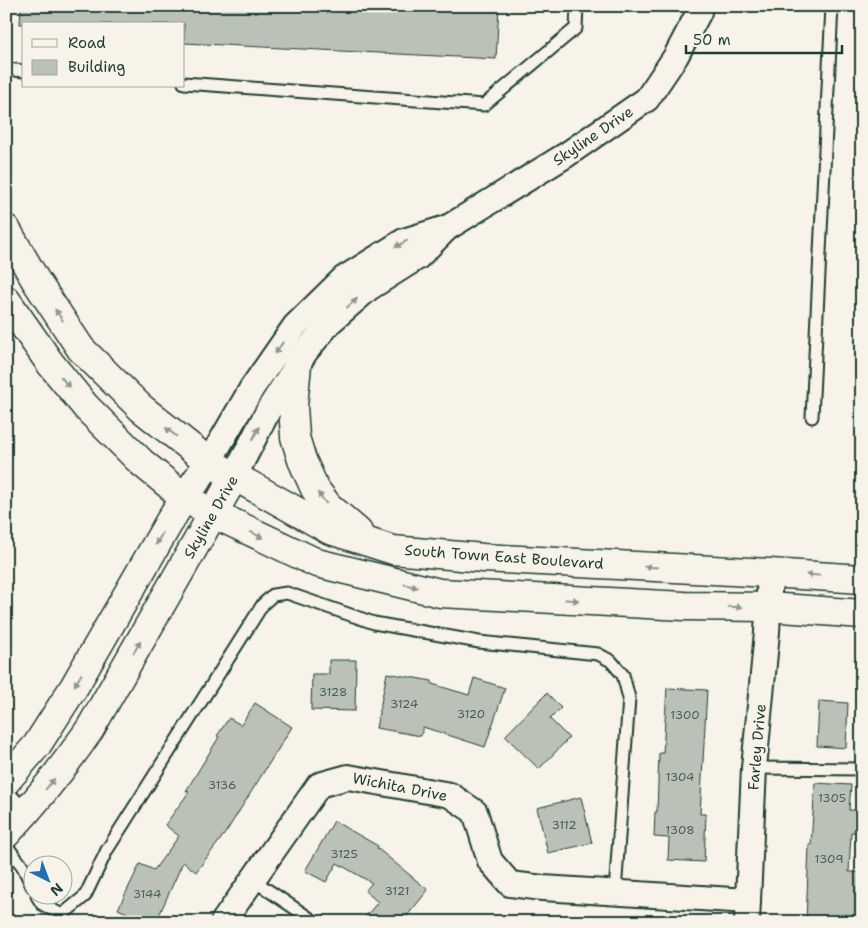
<svg xmlns="http://www.w3.org/2000/svg" width="868" height="928" viewBox="0 0 868 928" font-family="'Shantell Sans',sans-serif">
  <rect width="100%" height="100%" fill="#f7f3e8"/>
  <filter id="ink" filterUnits="userSpaceOnUse"><feTurbulence type="fractalNoise" baseFrequency=".02" numOctaves="2"/><feDisplacementMap in="SourceGraphic" scale="10" xChannelSelector="R" yChannelSelector="G"/><feConvolveMatrix kernelMatrix="1 2 1 2 8 2 1 2 1" color-interpolation-filters="sRGB"/></filter>
  <g filter="url(#ink)">
    <g fill="#bbc1b6" stroke="#1f3d34">
      <path d="M21 6H499L496 59 184 43V24H20Z"/>
      <path d="M329 660H356L355 711 311 710 312 674H329Z"/>
      <path d="M387 673 432 681V684L469 695 474 678 505 688 485 747 423 727 421 736 376 728Z"/>
      <path d="M667 688 707 690 700 814H706L704 862 668 860 669 838 654 837 655 812H657L659 753H663Z"/>
      <path d="M547 693 561 708 550 719 569 738 539 769 505 736Z"/>
      <path d="M819 701 848 703 846 748 817 746Z"/>
      <path d="M255 703 292 727 226 832 196 872 183 862 156 922H146L118 909 140 864 154 870 179 836 165 825 189 792 186 791 219 737 217 736 229 718 241 725Z"/>
      <path d="M815 783 851 785 849 810H862V833L851 832 849 872H859L857 905H862L861 922H806L809 845H811Z"/>
      <path d="M581 797 592 843 548 853 537 808Z"/>
      <path d="M334 821 378 846 377 848 428 890 402 922H361L378 902 365 891 372 883 337 863 326 882 305 871Z"/>
    </g>
    <g fill="none" stroke-linecap="round" stroke-linejoin="round">
      <g stroke="#1f3d34" stroke-width="15">
        <g id="service">
          <path d="M6 69 24 71"/>
          <path d="M184 83 484 105 576 28 577 6"/>
          <path d="M812 417 832 6"/>
          <path d="M754 768 862 769"/>
          <path d="M6 790 27 812"/>
          <path d="M6 845 23 867 32 886"/>
          <path d="M253 880 315 922"/>
          <path d="M37 896 42 904 62 915"/>
          <path d="M60 922 62 915 85 896 107 850 263 604 273 595 287 593 374 623 479 642 598 654 611 661 623 675 629 698 615 892"/>
        </g>
      </g>
      <g stroke="#1f3d34" stroke-width="28">
        <g id="minor">
          <path d="M209 462 252 388 295 326 343 279 404 241 443 229"/>
          <path d="M234 477 269 409 306 351 330 322 369 288 418 257 447 228 566 155 647 99 676 56 699 12 700 6"/>
          <path d="M223 922 319 785 348 777 450 795 475 812 490 861 510 884 543 888 748 901"/>
          <path d="M747 922 754 768 767 632 770 573"/>
        </g>
      </g>
      <g stroke="#1f3d34" stroke-width="31">
        <g id="secondary">
          <path d="M6 229 36 281 81 349 141 408 209 462 330 530 393 550 483 558 770 573 862 579"/>
          <path d="M6 300 50 363 86 407 141 462 185 498 214 514 317 563 440 593 684 606 769 607 862 614"/>
          <path d="M297 365 293 406 295 437 302 460 315 489 328 506 358 532"/>
          <path d="M6 781 37 745 74 687 175 512 209 462"/>
          <path d="M6 834C38 800 64 767 90 729L234 477"/>
        </g>
      </g>
      <use href="#service" stroke="#f7f3e8" stroke-width="11"/>
      <use href="#minor" stroke="#f7f3e8" stroke-width="24"/>
      <use href="#secondary" stroke="#f7f3e8" stroke-width="28"/>
    </g>
    <defs><path id="oneway-solid" d="M-6-.8H1V-3.2L6.5 0L1 3.2V.8H-6Z" transform="scale(1.25)"/></defs>
    <g fill="#8b988e">
      <use href="#oneway-solid" transform="translate(401 244) rotate(152)"/>
      <use href="#oneway-solid" transform="translate(352 303) rotate(-41)"/>
      <use href="#oneway-solid" transform="translate(59 315) rotate(-124)"/>
      <use href="#oneway-solid" transform="translate(279 348) rotate(124)"/>
      <use href="#oneway-solid" transform="translate(65 382) rotate(51)"/>
      <use href="#oneway-solid" transform="translate(171 432) rotate(-142)"/>
      <use href="#oneway-solid" transform="translate(256 433) rotate(-63)"/>
      <use href="#oneway-solid" transform="translate(322 498) rotate(-128)"/>
      <use href="#oneway-solid" transform="translate(257 535) rotate(26)"/>
      <use href="#oneway-solid" transform="translate(159 539) rotate(120)"/>
      <use href="#oneway-solid" transform="translate(651 567) rotate(-177)"/>
      <use href="#oneway-solid" transform="translate(813 575) rotate(-176)"/>
      <use href="#oneway-solid" transform="translate(411 586) rotate(14)"/>
      <use href="#oneway-solid" transform="translate(572 600) rotate(3)"/>
      <use href="#oneway-solid" transform="translate(735 607) rotate(1)"/>
      <use href="#oneway-solid" transform="translate(137 647) rotate(-60)"/>
      <use href="#oneway-solid" transform="translate(78 680) rotate(120)"/>
      <use href="#oneway-solid" transform="translate(50 784) rotate(-51)"/>
    </g>
  </g>
  <g text-anchor="middle" dominant-baseline="central" stroke-width="4.5" stroke-linejoin="round" paint-order="stroke">
    <g font-size="12" fill="#465e54">
      <text x="333" y="692">3128</text>
      <text x="404" y="704">3124</text>
      <text x="471" y="714">3120</text>
      <text x="685" y="715">1300</text>
      <text x="680" y="777">1304</text>
      <text x="222" y="785">3136</text>
      <text x="832" y="798">1305</text>
      <text x="564" y="825">3112</text>
      <text x="680" y="830">1308</text>
      <text x="344" y="854">3125</text>
      <text x="829" y="859">1309</text>
      <text x="397" y="891">3121</text>
      <text x="147" y="894">3144</text>
    </g>
    <g font-size="15" fill="#1f3d34" stroke="#f7f3e8">
      <text transform="translate(593 136) rotate(-34)">Skyline Drive</text>
      <text transform="translate(211 517) rotate(-60)">Skyline Drive</text>
      <text transform="translate(504 557) rotate(4)">South Town East Boulevard</text>
      <text transform="translate(757 747) rotate(-85)">Farley Drive</text>
      <text transform="translate(400 787) rotate(11)">Wichita Drive</text>
    </g>
  </g>
  <rect width="868" height="928" fill="none" stroke="#f7f3e8" stroke-width="25"/>
  <rect x="12" y="12" width="843" height="903" fill="none" stroke="#1f3d34" stroke-width="2" filter="url(#ink)"/>
  <rect x="22" y="22" width="162" height="65" fill="#f7f3e8" stroke="#a1aaa0"/>
  <rect x="32" y="39" width="25" height="8" fill="#f7f3e8" stroke="#a1aaa0"/>
  <text x="68" y="48" font-size="15" fill="#1f3d34">Road</text>
  <rect x="32" y="60" width="25" height="15" fill="#bbc1b6" stroke="#a1aaa0"/>
  <text x="68" y="72" font-size="15" fill="#1f3d34">Building</text>
  <g transform="translate(48 880) rotate(138)"><circle r="24" fill="#f7f3e8" stroke="#a1aaa0"/>
  <path d="M0-4L9 19L0 12L-9 19Z" fill="#1f6fb2"/>
  <text y="-8" font-size="14" font-weight="bold" text-anchor="middle" fill="#1f3d34">N</text>
  </g>
  <path d="M686 45v8h156v-8" fill="none" stroke="#1f3d34" stroke-width="2.5"/>
  <text x="693" y="45" font-size="15" fill="#1f3d34" stroke="#f7f3e8" stroke-width="4" paint-order="stroke">50 m</text>
</svg>
